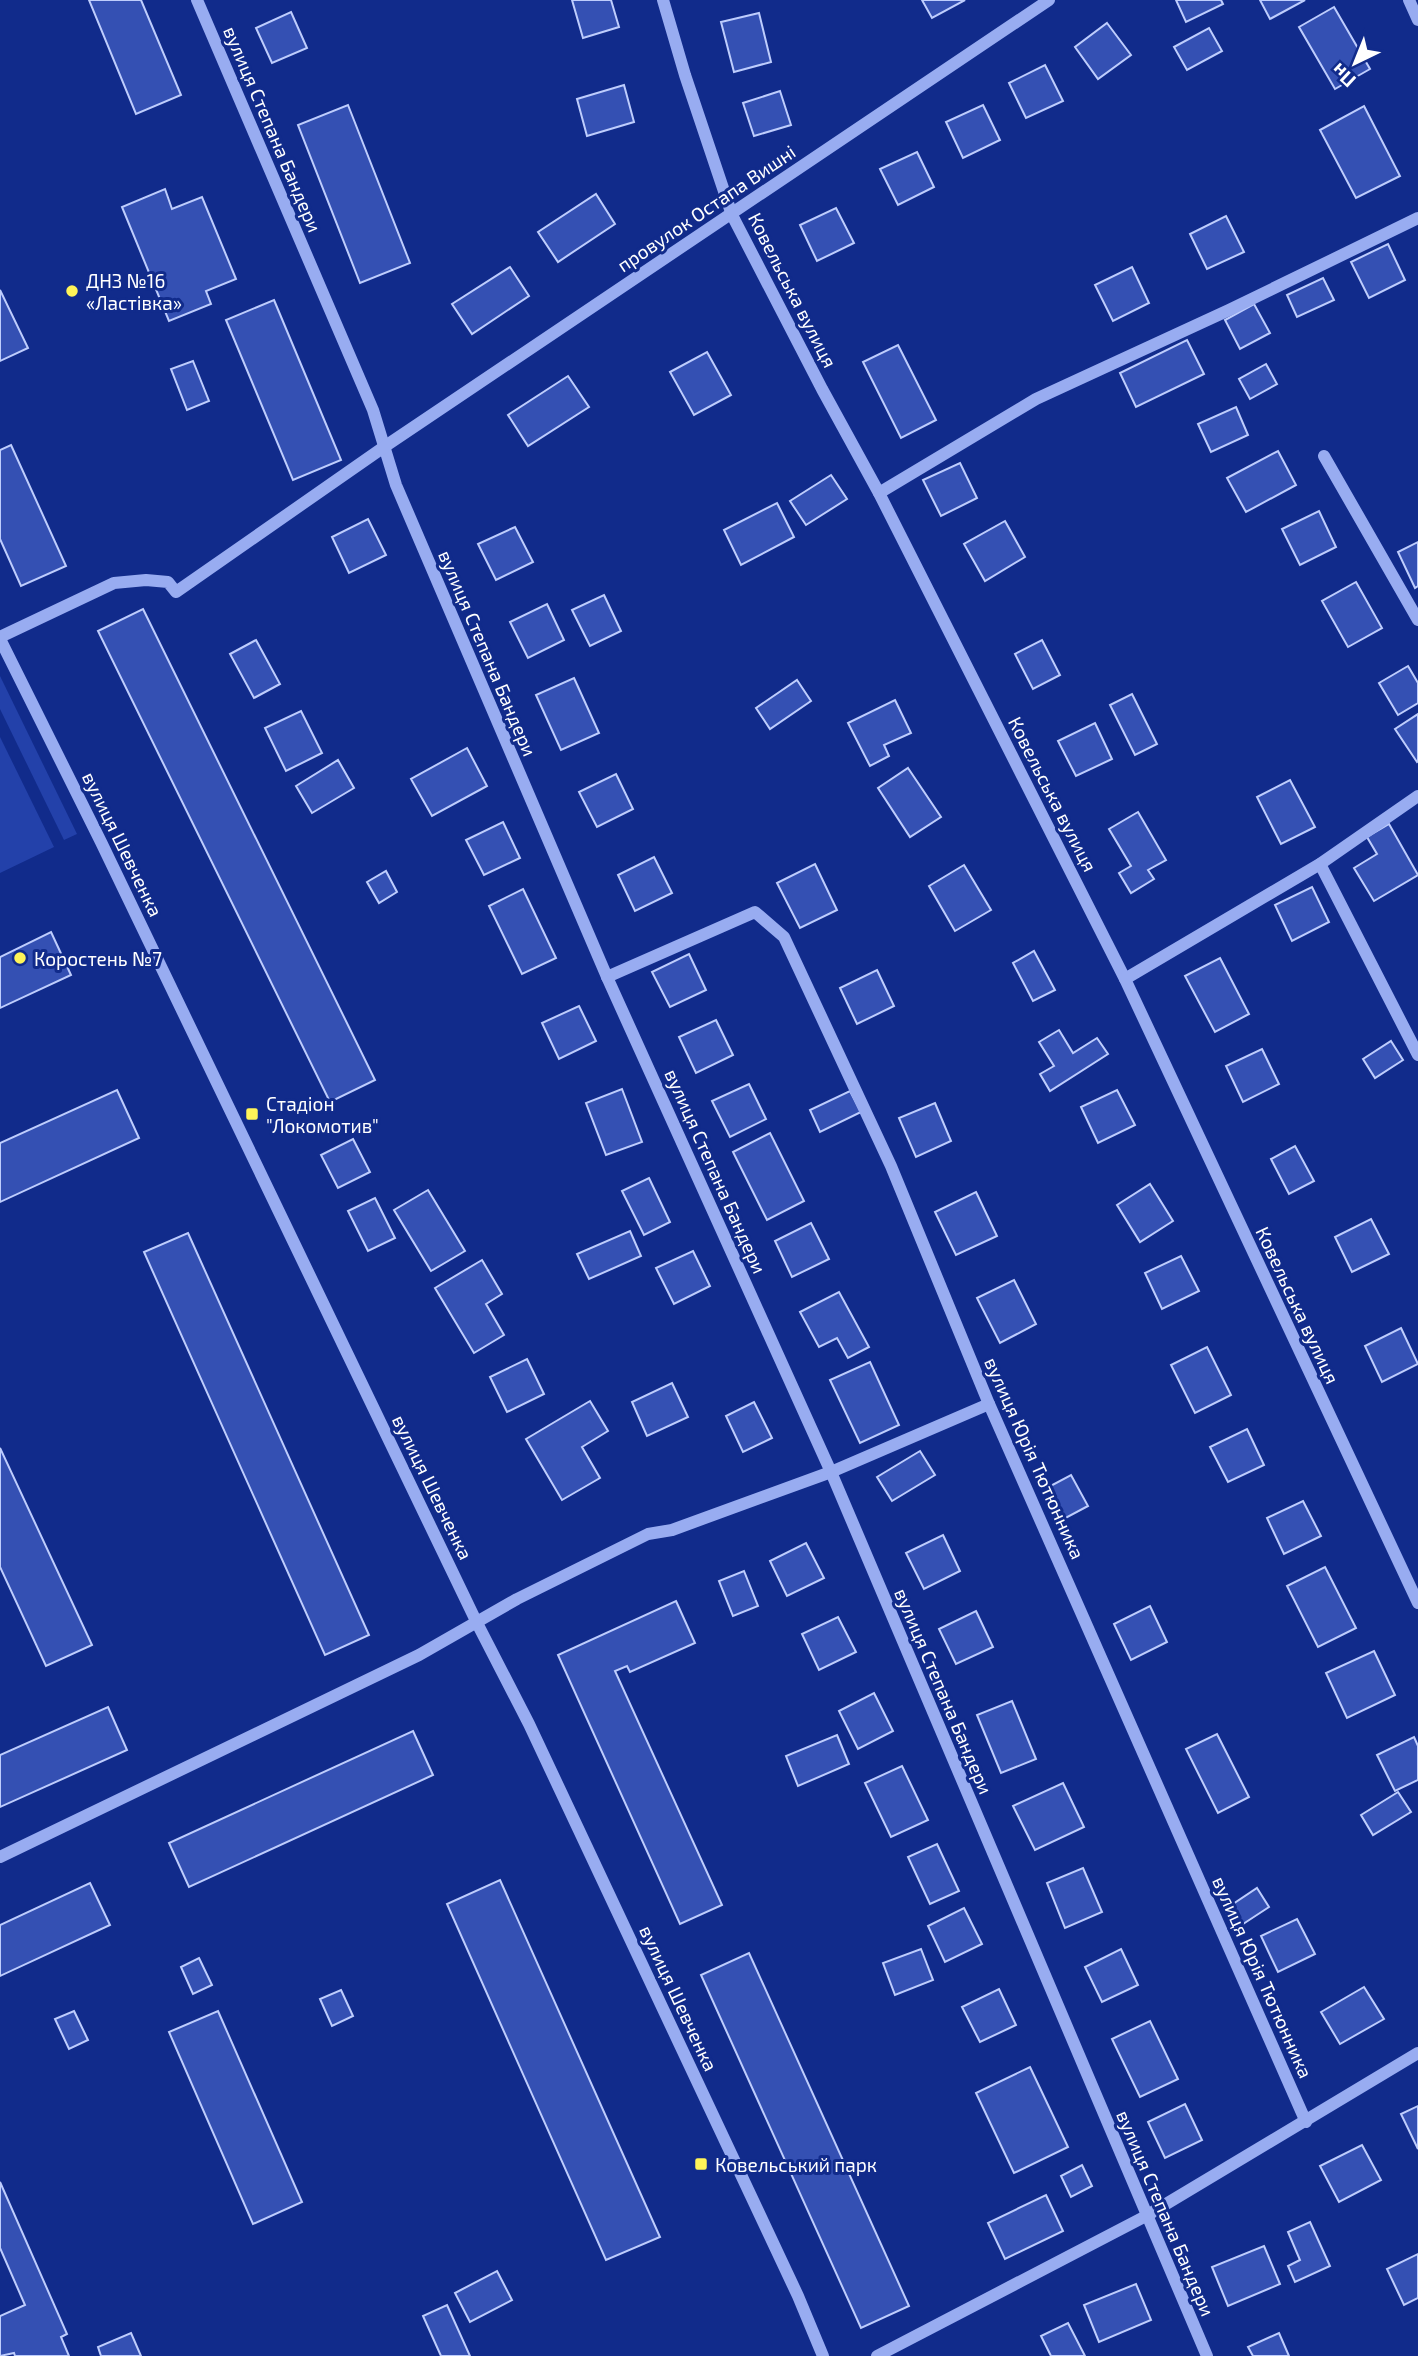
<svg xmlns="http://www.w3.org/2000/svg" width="1418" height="2356" viewBox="0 0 1418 2356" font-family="'Exo 2',sans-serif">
  <rect width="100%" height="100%" fill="#112b8b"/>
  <g fill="#2341aa">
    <path d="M0 676 77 834 64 840 0 709Z"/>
    <path d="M0 737 54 847 0 873Z"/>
  </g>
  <g fill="#3450b3" stroke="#becdfd" stroke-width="2">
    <path d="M89 0H141L181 95 136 114Z"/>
    <path d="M572 0H611L619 27 583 38Z"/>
    <path d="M922 0H965L932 18Z"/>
    <path d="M1176 0H1221L1223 4 1186 22Z"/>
    <path d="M1260 0H1305L1270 19Z"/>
    <path d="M1334 7 1370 69 1335 89 1299 27Z"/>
    <path d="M291 12 307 48 272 63 256 28Z"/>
    <path d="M759 13 771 62 734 72 721 22Z"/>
    <path d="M1107 23 1131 55 1098 79 1075 47Z"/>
    <path d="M1209 28 1222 51 1187 70 1174 47Z"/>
    <path d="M1045 65 1063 101 1026 118 1009 83Z"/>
    <path d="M624 85 634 122 587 136 577 99Z"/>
    <path d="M780 91 791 125 754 136 743 103Z"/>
    <path d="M348 105 410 263 360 283 298 125Z"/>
    <path d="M983 105 1000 140 963 158 946 122Z"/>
    <path d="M1364 106 1400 176 1356 198 1320 130Z"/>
    <path d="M917 152 934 187 898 205 880 169Z"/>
    <path d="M165 189 172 209 202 197 236 279 206 291 211 304 169 321 122 207Z"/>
    <path d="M596 194 615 224 558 262 538 232Z"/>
    <path d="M836 208 854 243 817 261 800 225Z"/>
    <path d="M1226 216 1244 252 1207 269 1190 234Z"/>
    <path d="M1388 244 1405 280 1369 298 1351 262Z"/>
    <path d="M510 267 529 296 472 334 452 304Z"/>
    <path d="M1132 267 1149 303 1113 321 1095 285Z"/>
    <path d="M1323 278 1334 300 1297 317 1287 295Z"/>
    <path d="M0 290 28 348 0 361Z"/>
    <path d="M274 300 341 460 293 480 226 320Z"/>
    <path d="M1254 304 1270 333 1240 349 1225 320Z"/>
    <path d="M1187 340 1204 374 1136 407 1120 373Z"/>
    <path d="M898 345 936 420 901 438 863 362Z"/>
    <path d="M707 352 731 395 694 415 670 372Z"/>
    <path d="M193 361 209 401 187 410 171 369Z"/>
    <path d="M1266 364 1277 384 1250 399 1239 379Z"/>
    <path d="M568 376 589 407 528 446 508 415Z"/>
    <path d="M1236 407 1248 435 1211 452 1198 424Z"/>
    <path d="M11 445 66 566 21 586 0 539V450Z"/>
    <path d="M1278 451 1296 485 1246 512 1227 478Z"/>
    <path d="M960 463 977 498 941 516 923 480Z"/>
    <path d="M831 475 847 499 806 525 790 501Z"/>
    <path d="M777 503 794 537 741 565 724 530Z"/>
    <path d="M1319 511 1336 547 1300 565 1282 529Z"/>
    <path d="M368 519 386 555 349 573 332 537Z"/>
    <path d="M1005 521 1025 557 985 581 964 544Z"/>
    <path d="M515 527 533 562 496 580 478 544Z"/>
    <path d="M1418 542V586L1415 588 1398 552Z"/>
    <path d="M1356 582 1382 628 1348 647 1322 601Z"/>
    <path d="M604 595 621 631 590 646 572 610Z"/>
    <path d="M547 604 564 640 528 658 510 622Z"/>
    <path d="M143 609 375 1080 330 1102 98 631Z"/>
    <path d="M256 640 280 684 254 698 230 654Z"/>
    <path d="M1042 640 1060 675 1033 689 1015 654Z"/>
    <path d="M1408 666 1418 683V703L1398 715 1379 683Z"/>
    <path d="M574 678 599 733 561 750 536 695Z"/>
    <path d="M797 680 811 701 770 729 756 708Z"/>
    <path d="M1132 694 1157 744 1135 755 1110 705Z"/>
    <path d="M895 700 911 733 884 745 889 756 870 766 848 723Z"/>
    <path d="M301 711 322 753 286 771 265 728Z"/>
    <path d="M1418 714V761L1417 762 1395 729Z"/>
    <path d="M1095 723 1112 759 1076 776 1058 741Z"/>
    <path d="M467 748 487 786 432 816 411 779Z"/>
    <path d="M338 760 354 788 312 813 296 786Z"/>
    <path d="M908 768 941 817 910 837 878 788Z"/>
    <path d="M616 774 633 809 597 827 579 792Z"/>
    <path d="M1290 780 1315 827 1281 844 1257 797Z"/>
    <path d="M1138 812 1166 860 1148 870 1154 879 1131 893 1119 873 1131 866 1109 829Z"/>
    <path d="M503 822 520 858 484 875 466 840Z"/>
    <path d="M1389 824 1418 875 1374 901 1354 868 1377 854 1367 837Z"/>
    <path d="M654 857 672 893 635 911 618 875Z"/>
    <path d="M815 864 837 910 800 928 777 883Z"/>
    <path d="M964 865 991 910 955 931 929 886Z"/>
    <path d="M386 871 397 892 379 903 367 882Z"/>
    <path d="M1312 887 1329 922 1292 941 1275 905Z"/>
    <path d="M523 889 556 958 522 974 489 906Z"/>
    <path d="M51 932 71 975 0 1008V957Z"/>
    <path d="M1034 951 1055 990 1033 1001 1013 963Z"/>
    <path d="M689 954 706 990 670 1007 652 972Z"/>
    <path d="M1220 958 1249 1014 1215 1032 1185 976Z"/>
    <path d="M877 970 894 1006 857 1024 840 988Z"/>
    <path d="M579 1006 596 1041 559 1059 542 1023Z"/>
    <path d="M716 1020 733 1055 696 1073 679 1037Z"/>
    <path d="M1059 1030 1073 1053 1097 1038 1108 1054 1050 1091 1040 1074 1054 1066 1039 1042Z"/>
    <path d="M1391 1041 1403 1060 1375 1078 1363 1059Z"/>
    <path d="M1262 1049 1279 1084 1243 1102 1226 1066Z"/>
    <path d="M749 1084 766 1119 730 1137 712 1101Z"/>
    <path d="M622 1089 642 1142 606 1155 586 1103Z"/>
    <path d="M117 1090 139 1138 0 1202V1143Z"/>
    <path d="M1117 1090 1135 1125 1098 1143 1081 1107Z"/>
    <path d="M850 1091 861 1112 820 1132 810 1110Z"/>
    <path d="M935 1103 951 1141 916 1157 899 1118Z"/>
    <path d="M770 1133 804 1201 767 1220 733 1152Z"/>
    <path d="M353 1139 370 1172 338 1188 321 1155Z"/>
    <path d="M1295 1146 1314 1181 1289 1194 1271 1159Z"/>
    <path d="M649 1178 670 1222 644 1235 622 1191Z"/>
    <path d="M1150 1184 1173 1221 1140 1242 1117 1205Z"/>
    <path d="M428 1190 465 1251 431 1271 394 1210Z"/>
    <path d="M976 1192 997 1236 956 1255 935 1212Z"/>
    <path d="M375 1198 395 1238 368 1251 348 1211Z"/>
    <path d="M1371 1219 1389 1254 1352 1272 1335 1237Z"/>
    <path d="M811 1223 829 1259 792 1277 775 1241Z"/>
    <path d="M630 1231 641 1256 589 1279 577 1254Z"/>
    <path d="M188 1233 369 1635 325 1655 144 1252Z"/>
    <path d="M693 1251 710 1286 674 1304 656 1268Z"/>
    <path d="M1181 1256 1199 1291 1162 1309 1145 1273Z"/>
    <path d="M482 1260 502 1294 486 1304 504 1335 474 1353 435 1288Z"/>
    <path d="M1014 1280 1036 1324 1000 1343 977 1298Z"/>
    <path d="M839 1292 869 1347 848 1358 837 1338 819 1347 800 1312Z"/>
    <path d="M1401 1328 1418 1364 1382 1382 1365 1346Z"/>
    <path d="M1207 1347 1231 1395 1195 1413 1171 1365Z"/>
    <path d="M527 1359 544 1394 507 1412 490 1377Z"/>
    <path d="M870 1362 899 1425 860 1443 830 1380Z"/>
    <path d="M672 1383 688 1417 647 1436 632 1402Z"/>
    <path d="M590 1401 608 1431 582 1447 600 1478 562 1500 526 1439Z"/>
    <path d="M754 1402 772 1438 743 1452 726 1416Z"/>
    <path d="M1247 1429 1264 1465 1228 1482 1210 1447Z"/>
    <path d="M0 1448 92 1645 46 1666 0 1567Z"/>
    <path d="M920 1451 935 1475 892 1501 877 1477Z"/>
    <path d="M1071 1475 1088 1506 1060 1521 1043 1490Z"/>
    <path d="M1303 1501 1321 1536 1284 1554 1267 1518Z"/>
    <path d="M943 1535 960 1571 924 1589 906 1553Z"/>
    <path d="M806 1543 824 1578 787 1596 770 1561Z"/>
    <path d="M1325 1567 1356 1628 1318 1647 1287 1586Z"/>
    <path d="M744 1571 758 1606 733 1616 719 1581Z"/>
    <path d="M676 1601 695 1643 630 1672 627 1666 615 1671 722 1905 680 1924 558 1655Z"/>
    <path d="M1150 1606 1167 1642 1131 1660 1114 1624Z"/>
    <path d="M976 1611 993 1647 956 1664 939 1629Z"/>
    <path d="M838 1617 856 1652 819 1670 802 1634Z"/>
    <path d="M1374 1651 1395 1695 1347 1718 1326 1673Z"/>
    <path d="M874 1693 893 1731 858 1749 839 1711Z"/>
    <path d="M1012 1701 1036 1759 1001 1773 977 1715Z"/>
    <path d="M108 1707 127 1750 0 1807V1755Z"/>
    <path d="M413 1731 433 1775 189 1887 169 1843Z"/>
    <path d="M1217 1734 1249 1797 1218 1813 1186 1749Z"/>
    <path d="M837 1735 849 1764 798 1786 786 1756Z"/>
    <path d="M1414 1737 1418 1746V1780L1395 1791 1377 1755Z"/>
    <path d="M902 1766 928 1820 891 1837 865 1783Z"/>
    <path d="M1063 1783 1084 1827 1035 1850 1013 1806Z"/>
    <path d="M1398 1792 1411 1812 1373 1835 1361 1815Z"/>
    <path d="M937 1844 959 1891 930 1904 908 1857Z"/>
    <path d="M1083 1868 1102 1912 1065 1928 1047 1883Z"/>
    <path d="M500 1880 660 2237 606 2260 447 1904Z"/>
    <path d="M90 1883 110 1925 0 1976V1925Z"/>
    <path d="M1257 1888 1269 1907 1237 1928 1224 1910Z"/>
    <path d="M964 1908 982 1944 945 1962 928 1926Z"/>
    <path d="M1297 1919 1315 1954 1278 1972 1261 1936Z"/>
    <path d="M921 1949 933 1980 895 1995 883 1963Z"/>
    <path d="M1121 1949 1138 1985 1102 2002 1085 1967Z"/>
    <path d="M749 1953 909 2306 861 2328 701 1975Z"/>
    <path d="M199 1958 212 1985 193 1994 181 1967Z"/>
    <path d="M1364 1987 1384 2019 1340 2044 1321 2012Z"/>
    <path d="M999 1989 1016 2025 980 2042 962 2007Z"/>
    <path d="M341 1990 353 2016 332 2026 320 1999Z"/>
    <path d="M74 2011 88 2040 69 2049 55 2019Z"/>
    <path d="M218 2011 302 2202 253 2224 169 2032Z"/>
    <path d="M1150 2021 1178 2079 1140 2097 1112 2039Z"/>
    <path d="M1030 2067 1068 2147 1014 2173 976 2093Z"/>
    <path d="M1185 2104 1202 2140 1165 2158 1148 2122Z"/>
    <path d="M1418 2106V2149L1401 2114Z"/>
    <path d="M1362 2145 1381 2180 1339 2202 1320 2166Z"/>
    <path d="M1082 2165 1092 2186 1071 2197 1061 2176Z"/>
    <path d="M0 2182 67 2334 61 2337 69 2356H15L14 2353 0 2356V2316L25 2305 0 2248Z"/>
    <path d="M1046 2195 1063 2231 1005 2259 988 2223Z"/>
    <path d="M1310 2222 1330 2266 1295 2282 1288 2266 1300 2260 1288 2232Z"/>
    <path d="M1264 2246 1280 2284 1228 2306 1212 2267Z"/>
    <path d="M1418 2254V2298L1404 2305 1387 2269Z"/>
    <path d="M497 2271 512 2300 470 2322 455 2293Z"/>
    <path d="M1136 2284 1151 2320 1099 2342 1084 2305Z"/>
    <path d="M447 2305 470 2356H441L423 2316Z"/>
    <path d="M1068 2323 1085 2356H1051L1041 2336Z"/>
    <path d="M131 2333 141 2356H101L98 2347Z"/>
    <path d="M1279 2333 1289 2356H1253L1248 2347Z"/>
  </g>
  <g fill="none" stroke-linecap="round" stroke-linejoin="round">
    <g stroke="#98acf1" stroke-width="12">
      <path d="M197 0 373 410 396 485 607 977 831 1472 1207 2356"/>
      <path d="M663 0 685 75 732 215 822 389 879 493 1125 979 1418 1603"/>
      <path d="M1409 0 1418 20"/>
      <path d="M1324 456 1418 620"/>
      <path d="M879 493 1036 399 1229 310 1418 218"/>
      <path d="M0 637 114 583 146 580 168 582 176 592 384 447 1049 0"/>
      <path d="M0 639 101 842 477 1623 529 1724 798 2296 823 2356"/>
      <path d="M1320 864 1418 1055"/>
      <path d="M607 977 755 912 784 937 891 1166 989 1404 1306 2122"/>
      <path d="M1125 979 1320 864 1418 796"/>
      <path d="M0 1857 419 1655 517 1599 648 1534 672 1530 831 1472 989 1404"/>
      <path d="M877 2356 1146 2216 1418 2053"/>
    </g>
  </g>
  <g fill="#fff458" stroke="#112b8b" stroke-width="2.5">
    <circle cx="72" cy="291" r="7"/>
    <circle cx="20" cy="958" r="7"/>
    <rect x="245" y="1107" width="14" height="14" rx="3.5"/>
    <rect x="694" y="2157" width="14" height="14" rx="3.5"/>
  </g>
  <g text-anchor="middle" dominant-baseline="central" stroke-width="6" stroke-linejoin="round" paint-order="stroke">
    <g font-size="19" fill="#fff" stroke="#112b8b">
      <text transform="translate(273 129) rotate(67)">вулиця Степана Бандери</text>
      <text transform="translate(706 208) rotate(-34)">провулок Остапа Вишні</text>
      <text transform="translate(793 290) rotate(63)">Ковельська вулиця</text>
      <text transform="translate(488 653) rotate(67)">вулиця Степана Бандери</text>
      <text transform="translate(1053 794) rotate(63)">Ковельська вулиця</text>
      <text transform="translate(123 844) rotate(64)">вулиця Шевченка</text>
      <text transform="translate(716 1171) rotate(66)">вулиця Степана Бандери</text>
      <text transform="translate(1298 1305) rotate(65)">Ковельська вулиця</text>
      <text transform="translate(1035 1458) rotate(66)">вулиця Юрія Тютюнника</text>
      <text transform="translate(433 1487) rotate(64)">вулиця Шевченка</text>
      <text transform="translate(944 1691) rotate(67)">вулиця Степана Бандери</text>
      <text transform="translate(1263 1977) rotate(66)">вулиця Юрія Тютюнника</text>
      <text transform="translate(679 1998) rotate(65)">вулиця Шевченка</text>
      <text transform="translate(1166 2213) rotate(67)">вулиця Степана Бандери</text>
    </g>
    <g font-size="19" fill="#fff" stroke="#112b8b" text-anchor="start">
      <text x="86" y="280">ДНЗ №16<tspan x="86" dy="22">«Ластівка»</tspan></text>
      <text x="34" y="958">Коростень №7</text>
      <text x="266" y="1103">Стадіон<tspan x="266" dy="22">"Локомотив"</tspan></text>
      <text x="715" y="2164">Ковельський парк</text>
    </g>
  </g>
  <g transform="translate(1355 63) rotate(223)" stroke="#112b8b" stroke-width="5" paint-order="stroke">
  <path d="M0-5L12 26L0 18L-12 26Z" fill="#ffffff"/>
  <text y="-10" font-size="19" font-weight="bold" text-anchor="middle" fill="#ffffff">Пн</text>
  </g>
</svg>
